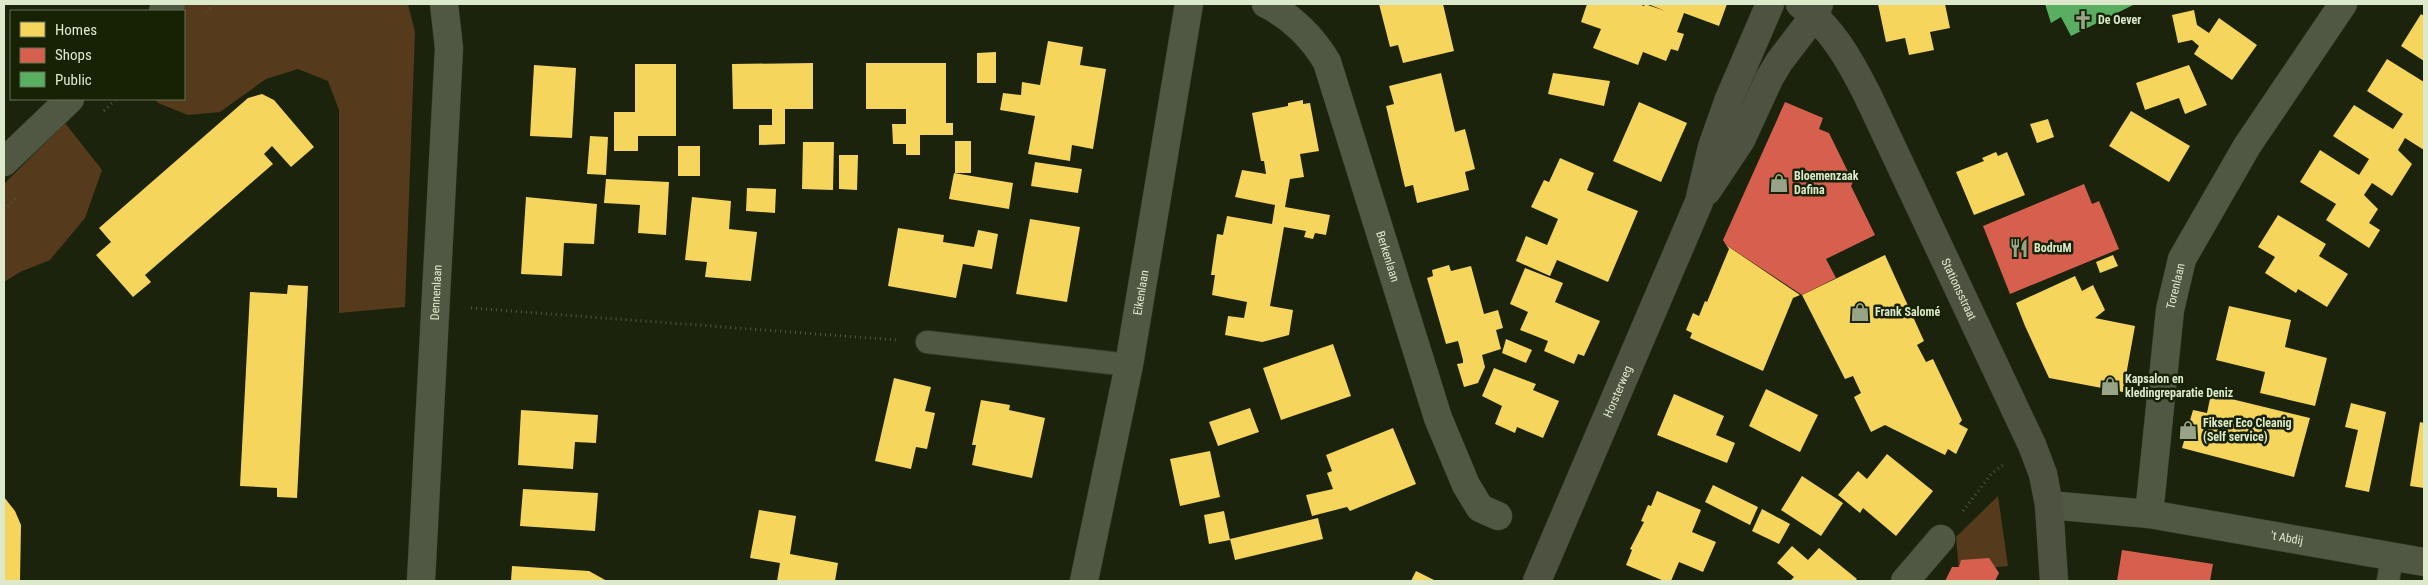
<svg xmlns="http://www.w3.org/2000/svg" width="2428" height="585" viewBox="0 0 2428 585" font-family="'Roboto Condensed',sans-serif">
  <rect width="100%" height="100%" fill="#1b230c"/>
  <g fill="#553b1b">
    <path d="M187 4H408L415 32 405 307 339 313V110L328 81 298 69 266 79 220 112 188 115 158 103 155 99H184V11H179Z"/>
    <path d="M65 123 102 170 85 218 50 260 20 272 4 282V184Z"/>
    <path d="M1998 496 2008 566 1959 571 1956 537Z"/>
  </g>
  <g fill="#f6d55c">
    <path d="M1379 4H1443L1454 51 1403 63 1398 45 1390 47Z"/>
    <path d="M1587 4H1639L1644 6 1645 4 1665 11 1648 4H1727L1719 26 1684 13 1677 32 1684 34 1678 51 1671 49 1666 61 1643 52 1638 65 1593 48 1601 29 1581 22Z"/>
    <path d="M1878 4H1945L1950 28 1930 32 1934 50 1909 55 1905 38 1886 42Z"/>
    <path d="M2194 10 2197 25 2209 33 2219 18 2257 45 2232 80 2194 54 2199 46 2192 40 2178 43 2172 15Z"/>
    <path d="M2421 14 2424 16V61L2401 46Z"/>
    <path d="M1048 41 1083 47 1080 65 1106 69 1093 149 1072 145 1070 161 1028 154 1035 116 1000 110 1003 93 1021 95 1022 82 1040 85Z"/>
    <path d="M996 52V83H977V53Z"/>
    <path d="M2387 59 2424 82V150L2405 138 2398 150 2412 164 2392 196 2372 183 2364 195 2378 209 2369 223 2380 230 2369 248 2326 220 2336 204 2300 182 2320 150 2359 175 2369 159 2333 136 2354 105 2393 129 2403 114 2367 91Z"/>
    <path d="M813 63V109H785V144L759 145V125H772V109H733L732 64Z"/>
    <path d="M866 63H946V123H953V135H920V155H906V144H893L892 124H906V109H866Z"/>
    <path d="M635 64H676V136H638V151H614V112H635Z"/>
    <path d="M534 65 576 68 572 138 530 136Z"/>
    <path d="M2189 65 2207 105 2185 114 2179 98 2145 110 2136 83Z"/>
    <path d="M1441 73 1455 132 1465 129 1475 169 1465 172 1469 190 1417 203 1413 185 1405 187 1386 106 1394 104 1389 86Z"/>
    <path d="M1553 73 1610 81 1604 106 1548 94Z"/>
    <path d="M262 94 274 100 314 147 291 167 272 146 264 154 273 164 145 275 151 282 133 297 96 255 111 242 99 228 248 98Z"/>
    <path d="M1303 100V104L1310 103 1319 151 1300 154 1304 177 1290 179 1285 207 1330 215 1326 235 1315 233 1313 239 1304 237 1306 231 1284 227 1270 306 1293 310 1289 335 1262 342 1225 335 1228 316 1244 318 1247 302 1212 295 1215 275H1211L1217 234 1223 235 1227 216 1272 224 1275 205 1235 197 1242 170 1266 174 1264 161H1261L1252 113 1288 106V103Z"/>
    <path d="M1639 102 1687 123 1661 182 1613 161Z"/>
    <path d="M2131 111 2190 146 2169 182 2109 146Z"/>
    <path d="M2048 119 2054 137 2037 143 2030 124Z"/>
    <path d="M590 136 608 137 606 175 587 174Z"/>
    <rect x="955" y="141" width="16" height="32"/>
    <path d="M803 142H834L833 190 802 189Z"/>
    <rect x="678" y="146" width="22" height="30"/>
    <path d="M1996 152 1998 156 2007 152 2025 195 1974 215 1956 172 1984 161 1982 158Z"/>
    <path d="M839 155H858L857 190 839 189Z"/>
    <path d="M1560 158 1594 173 1587 190 1638 211 1608 282 1557 260 1550 276 1516 261 1526 236 1547 245 1558 219 1531 207 1544 180 1549 182Z"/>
    <path d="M1035 162 1082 169 1078 193 1031 186Z"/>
    <path d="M954 173 1013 183 1009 209 949 199Z"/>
    <path d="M606 179 669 182 666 235 638 233 640 205 604 203Z"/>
    <path d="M747 188 776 189 775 213 746 211Z"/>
    <path d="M526 197 597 204 594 244 564 243 562 276 521 274Z"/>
    <path d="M692 197 731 201 729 229 757 232 751 281 705 277 707 262 685 260Z"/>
    <path d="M2278 215 2326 244 2319 256 2348 274 2327 307 2298 289 2296 293 2265 273 2275 257 2258 247Z"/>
    <path d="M1030 219 1080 227 1067 302 1016 294Z"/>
    <path d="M898 228 944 235 943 242 974 247 978 230 998 234 992 269 963 264 956 298 888 286Z"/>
    <path d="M1726 245 1800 295 1793 298 1763 371 1690 338 1692 333 1686 330 1693 313 1699 316 1705 301 1707 302 1729 249Z"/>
    <path d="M1885 255 1924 341 1917 345 1926 362 1933 359 1962 420 1959 424 1968 429 1956 454 1948 449 1945 455 1885 425 1871 432 1854 397 1861 393 1853 376 1845 379 1802 295Z"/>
    <path d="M2113 255 2118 266 2100 273 2096 262Z"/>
    <path d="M1449 265 1451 271 1471 266 1484 314 1498 310 1503 328 1496 330 1501 349 1482 355 1485 367 1478 383 1464 387 1457 364 1463 363V360L1458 341 1446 344 1427 278 1433 276 1432 270Z"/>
    <path d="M1525 268 1563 283 1555 302 1600 321 1584 356 1578 354 1574 364 1544 351 1548 341 1520 330 1528 312 1510 304Z"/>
    <path d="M2075 276 2082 291 2093 285 2105 310 2095 318 2135 326 2123 392 2049 378 2025 326 2016 303Z"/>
    <path d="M288 285 308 286 297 498 277 497V488L240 486 250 292 287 294Z"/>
    <path d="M2229 306 2291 320 2285 347 2327 358 2315 406 2260 393 2265 372 2216 360Z"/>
    <path d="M1506 339 1532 350 1526 363 1502 353Z"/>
    <path d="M1333 344 1351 396 1281 420 1263 368Z"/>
    <path d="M1494 368 1536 384 1533 390 1559 401 1543 438 1517 427 1515 433 1495 424 1502 406 1482 396Z"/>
    <path d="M894 378 931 387 925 411 935 413 927 449 916 447 911 469 875 461Z"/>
    <path d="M1766 389 1818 415 1800 452 1749 426Z"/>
    <path d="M1674 394 1724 416 1716 435 1735 443 1727 463 1657 435Z"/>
    <path d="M2211 394 2310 418 2294 477 2182 448 2193 410 2207 413Z"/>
    <path d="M981 400 1010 405 1009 410 1045 418 1032 478 972 465 976 445H972Z"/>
    <path d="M2351 403 2386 412 2369 492 2345 487 2358 430 2345 427Z"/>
    <path d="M1250 408 1259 432 1218 446 1209 422Z"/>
    <path d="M521 410 598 415 596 443 575 442 573 469 518 465Z"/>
    <path d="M2420 422 2424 423V488L2410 486Z"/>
    <path d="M1393 428 1416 484 1350 511 1347 507 1312 516 1306 495 1333 489 1327 473 1332 471 1326 455Z"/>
    <path d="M1210 451 1220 497 1180 506 1170 459Z"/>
    <path d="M1887 454 1933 491 1896 536 1863 508 1860 513 1838 495 1858 471 1867 479Z"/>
    <path d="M1802 476 1843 503 1821 536 1781 510Z"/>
    <path d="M1713 485 1758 507 1750 525 1705 502Z"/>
    <path d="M523 489 598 493 595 531 520 526Z"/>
    <path d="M1657 491 1701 510 1692 532 1716 542 1703 572 1679 562 1671 581H1664L1626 565 1632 550 1630 549 1644 522 1641 521 1648 505 1651 506Z"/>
    <path d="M4 497 15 511 21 525 20 581H4Z"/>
    <path d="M1762 509 1790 524 1779 544 1752 531Z"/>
    <path d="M759 510 796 516 790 554 838 563 835 581H777L780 563 750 558Z"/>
    <path d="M1224 511 1230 540 1209 544 1204 515Z"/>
    <path d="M1318 518 1323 539 1235 560 1230 539Z"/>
    <path d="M1792 546 1808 560 1819 548 1857 579 1855 581H1790L1794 577 1777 563Z"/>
    <path d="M512 566 589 571 607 581H511Z"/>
    <path d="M1416 571 1436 581H1411Z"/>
  </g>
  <g fill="#d6604d">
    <path d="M1785 102 1823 118 1819 129 1829 133 1853 182 1851 186 1875 235 1826 259 1836 278 1802 295 1726 245 1723 240Z"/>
    <path d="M2084 184 2092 204 2099 201 2119 249 2010 294 1983 226Z"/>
    <path d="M2122 550 2213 564 2210 581H2117Z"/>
    <path d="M1989 558 1999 573 1995 581H1945L1952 567H1959L1961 560Z"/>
  </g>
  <path fill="#5aae61" d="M2045 4H2135L2071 36 2061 17 2051 23Z"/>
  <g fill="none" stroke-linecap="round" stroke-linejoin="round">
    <g stroke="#363d2c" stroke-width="24">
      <g id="lane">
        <path d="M927 342 1129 365"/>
        <path d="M2388 581 2392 557"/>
      </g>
    </g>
    <g stroke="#363d2c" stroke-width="29">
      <g id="street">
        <path id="s1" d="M1266 4C1291 16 1313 38 1327 62L1438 418 1466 485 1480 508 1498 516"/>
        <path d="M163 11 171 4"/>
        <path d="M4 162 70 99"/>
        <path id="s2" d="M2049 505 2149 514 2170 310 2182 259 2247 146 2343 4"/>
        <path id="s3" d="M2149 514 2424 562"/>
        <path id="s4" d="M421 581 449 48 444 4"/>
        <path id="s5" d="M1084 581 1129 365 1189 4"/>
        <path d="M1905 581 1941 539"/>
      </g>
    </g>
    <g stroke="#363d2c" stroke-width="29">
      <g id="secondary">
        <path id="s6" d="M1800 4C1832 28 1849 59 1867 94L2032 445 2043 474 2049 505 2054 581"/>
        <path d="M1707 191 1741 140 1769 79 1779 62 1815 15 1819 4"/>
        <path id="s7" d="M1537 581 1699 202 1712 147 1729 99 1770 4"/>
      </g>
    </g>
    <g stroke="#515847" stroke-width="3" stroke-dasharray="1 4" stroke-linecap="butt">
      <path d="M206 12 215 4"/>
      <path d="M104 111 116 99"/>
      <path d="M4 210 18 196"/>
      <path d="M471 308 896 340"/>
      <path d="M1963 511 1992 473 2003 465"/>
    </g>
    <use href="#lane" stroke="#505843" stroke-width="22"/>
    <use href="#street" stroke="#505843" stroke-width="28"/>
    <use href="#secondary" stroke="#4e5341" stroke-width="28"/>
  </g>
  <defs>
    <g id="church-bare" transform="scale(1.5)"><path d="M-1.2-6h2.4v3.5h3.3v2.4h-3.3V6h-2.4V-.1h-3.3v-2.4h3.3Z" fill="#98a488" stroke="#172205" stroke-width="2.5" paint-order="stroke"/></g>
    <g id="shop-bare" transform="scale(1.5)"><path d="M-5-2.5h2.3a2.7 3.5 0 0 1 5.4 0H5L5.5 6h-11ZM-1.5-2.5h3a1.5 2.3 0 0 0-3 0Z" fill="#98a488" stroke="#172205" stroke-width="2.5" paint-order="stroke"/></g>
    <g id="restaurant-bare" transform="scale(1.5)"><path d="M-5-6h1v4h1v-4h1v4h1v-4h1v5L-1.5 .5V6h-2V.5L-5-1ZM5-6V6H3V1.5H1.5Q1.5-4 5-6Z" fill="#98a488" stroke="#172205" stroke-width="2.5" paint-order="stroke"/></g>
  </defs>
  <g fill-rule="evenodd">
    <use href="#church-bare" x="2083" y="20"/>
    <use href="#shop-bare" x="1779" y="183"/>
    <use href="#restaurant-bare" x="2019" y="248"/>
    <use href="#shop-bare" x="1860" y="312"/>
    <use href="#shop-bare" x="2110" y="386"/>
    <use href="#shop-bare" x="2188" y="430"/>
  </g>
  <g text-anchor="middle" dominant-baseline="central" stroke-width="5" stroke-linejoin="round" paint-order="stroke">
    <g font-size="12" font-weight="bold" fill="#dce9cb" stroke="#172205" text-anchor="start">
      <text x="2098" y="20">De Oever</text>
      <text x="1794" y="176">Bloemenzaak<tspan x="1794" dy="14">Dafina</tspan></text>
      <text x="2034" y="248">BodruM</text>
      <text x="1875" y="312">Frank Salomé</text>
      <text x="2125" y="379">Kapsalon en<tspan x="2125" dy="14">kledingreparatie Deniz</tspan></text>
      <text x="2203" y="423">Fikser Eco Cleanig<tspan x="2203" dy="14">(Self service)</tspan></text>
    </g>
    <g font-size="12" fill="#dce9cb" stroke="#172205">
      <text stroke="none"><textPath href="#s1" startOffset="289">Berkenlaan</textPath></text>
      <text stroke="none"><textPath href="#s2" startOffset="330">Torenlaan</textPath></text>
      <text stroke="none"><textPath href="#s6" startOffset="329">Stationsstraat</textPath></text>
      <text stroke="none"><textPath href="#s4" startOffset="289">Dennenlaan</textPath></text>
      <text stroke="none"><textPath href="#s5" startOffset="294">Eikenlaan</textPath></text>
      <text stroke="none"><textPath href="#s7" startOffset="206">Horsterweg</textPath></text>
      <text stroke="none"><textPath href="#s3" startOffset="140">'t Abdij</textPath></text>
    </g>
  </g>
  <rect width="2428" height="585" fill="none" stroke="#dce9cb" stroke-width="10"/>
  <rect x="10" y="10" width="175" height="90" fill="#172205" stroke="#667254"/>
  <rect x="20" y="22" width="25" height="15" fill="#f6d55c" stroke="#667254"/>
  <text x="55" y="35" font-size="15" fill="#dce9cb">Homes</text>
  <rect x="20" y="48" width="25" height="15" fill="#d6604d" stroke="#667254"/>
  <text x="55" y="60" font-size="15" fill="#dce9cb">Shops</text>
  <rect x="20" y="72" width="25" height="15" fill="#5aae61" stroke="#667254"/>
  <text x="55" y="85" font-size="15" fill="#dce9cb">Public</text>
</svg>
